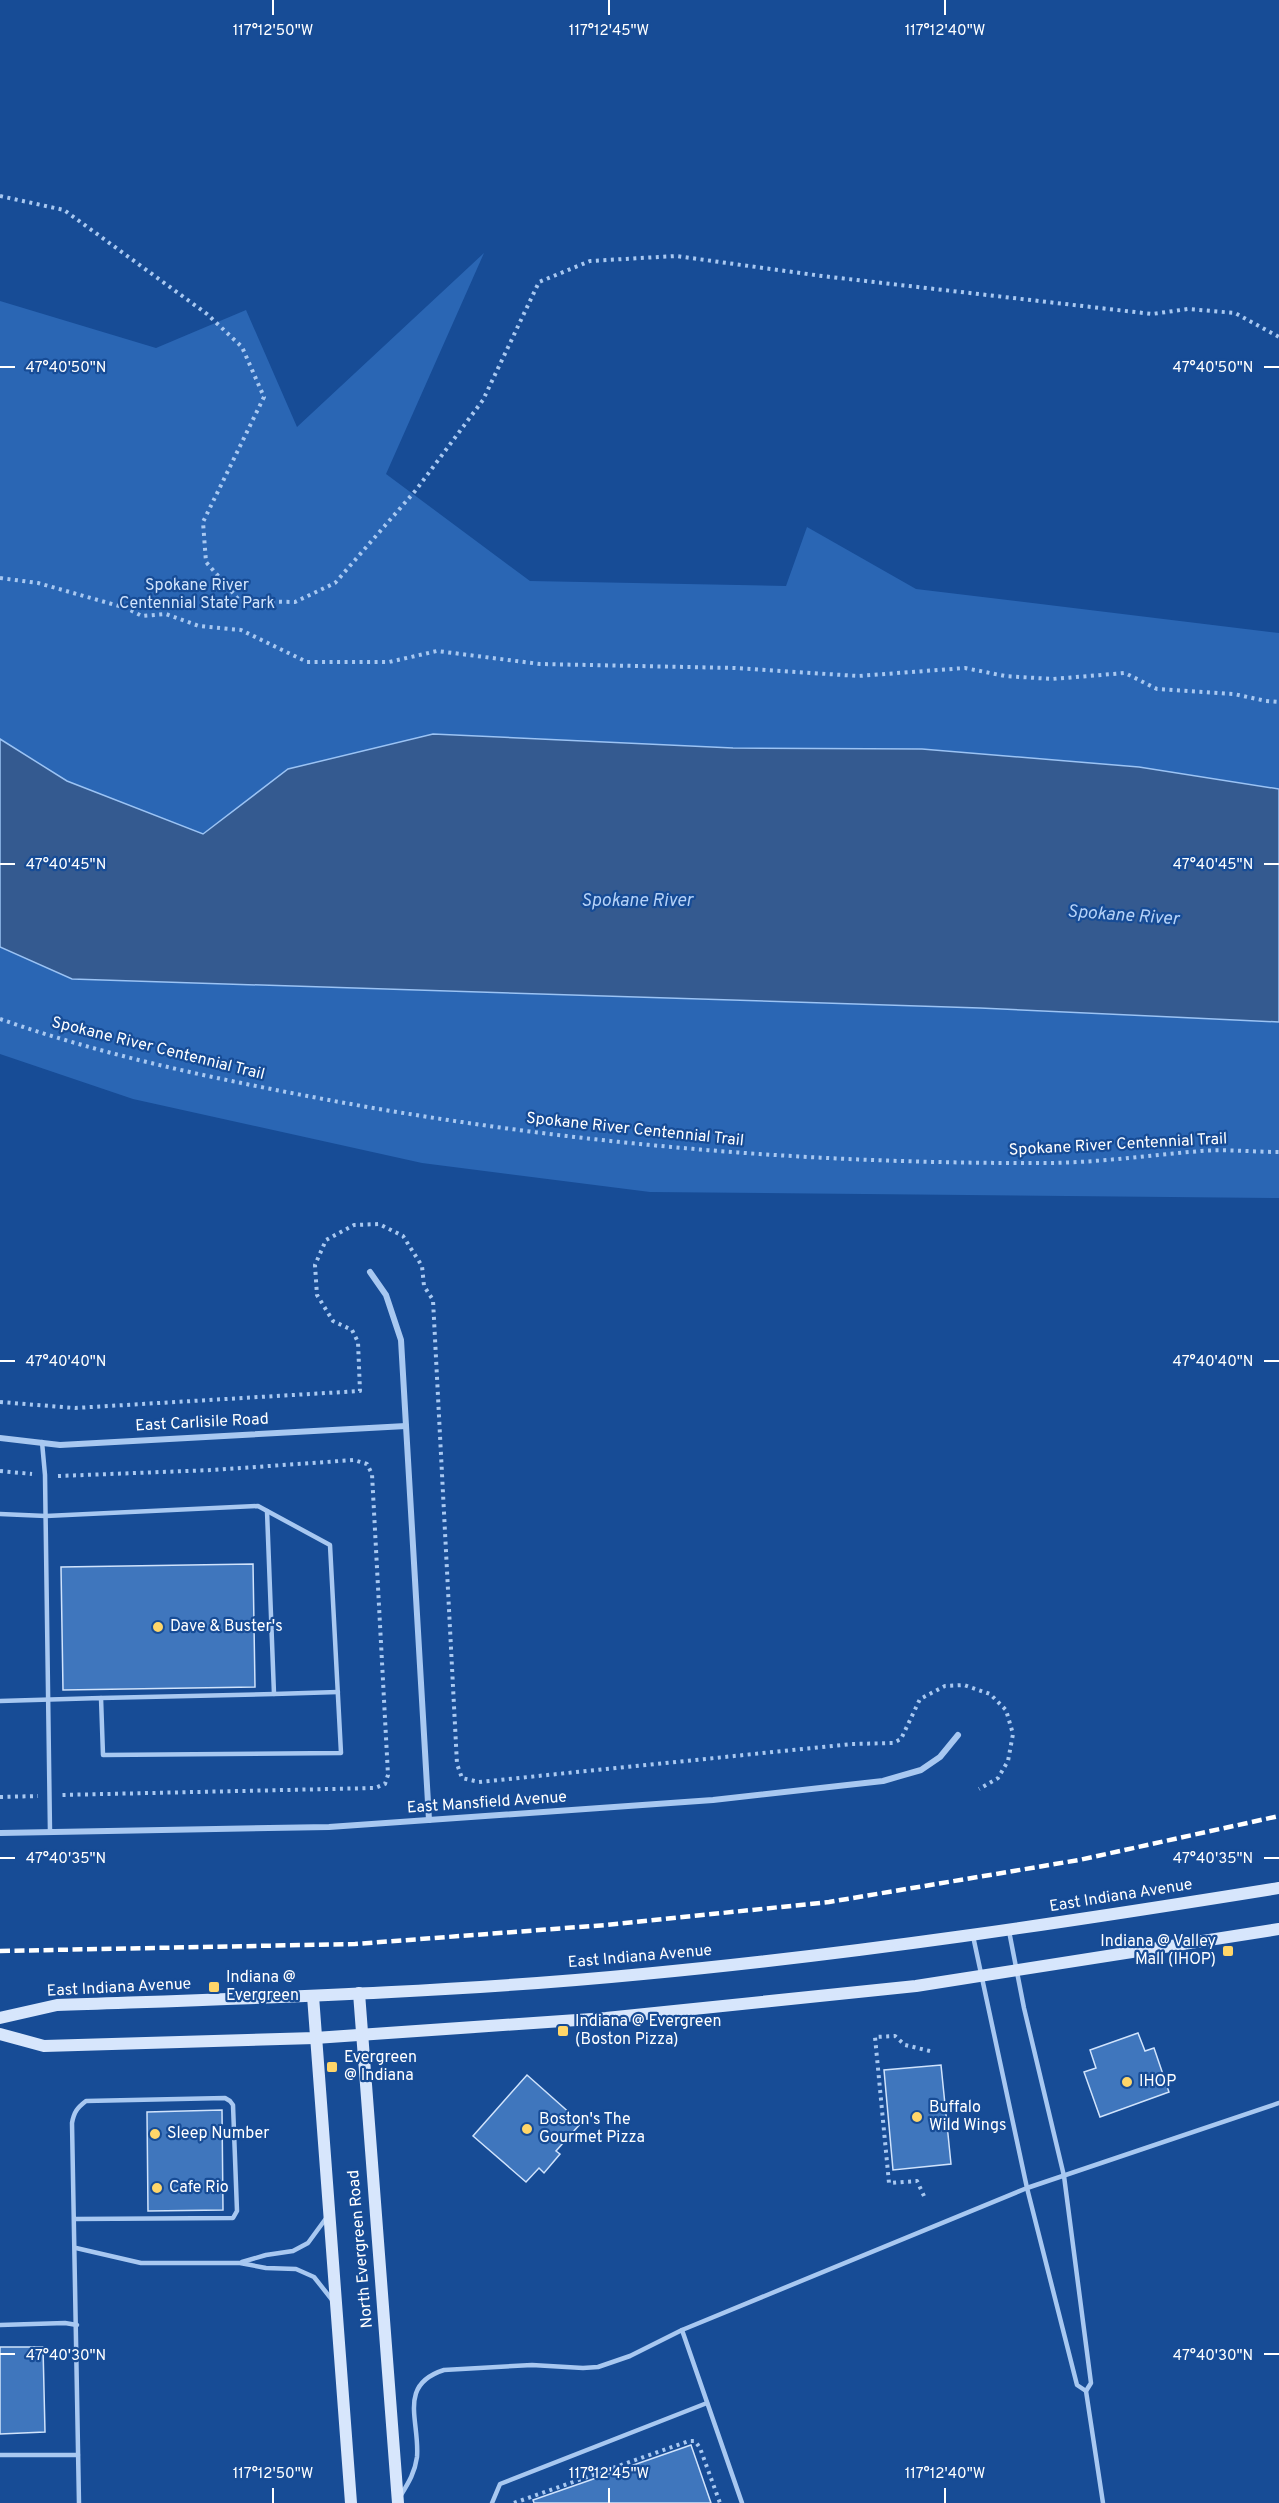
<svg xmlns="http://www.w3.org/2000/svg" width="1279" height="2503" viewBox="0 0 1279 2503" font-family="Overpass,sans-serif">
  <rect width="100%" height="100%" fill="#174c96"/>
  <g fill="#2a66b4">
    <path d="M484 253 386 474 530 581 786 586 807 527 916 589 1279 633V789L1139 767 923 749 733 748 288 769 203 834 67 781 0 739V301L156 348 246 310 297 427Z"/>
    <path d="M0 947 72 979 980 1008 1279 1022V1198L650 1192 422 1163 133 1099 0 1054Z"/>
  </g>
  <path fill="#345a90" stroke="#9bc3f4" stroke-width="1.5" d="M433 734 733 748 922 749 1139 767 1279 789V1022L980 1008 72 979 0 947V739L67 781 203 834 288 769Z"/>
  <g fill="#3f76bd" stroke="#d0e3fc" stroke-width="1.5">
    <path d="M253 1564 255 1687 63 1690 61 1567Z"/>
    <path d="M1138 2033 1145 2051 1154 2048 1169 2092 1100 2117 1084 2072 1096 2068 1090 2050Z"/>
    <path d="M941 2065 951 2164 893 2170 884 2070Z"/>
    <path d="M527 2075 581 2123 556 2151 560 2154 544 2173 539 2168 526 2182 473 2136Z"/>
    <path d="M222 2110 223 2210 148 2211 147 2112Z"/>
    <path d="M0 2347H43L45 2432 0 2434Z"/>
    <path d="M691 2445 711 2503H534L533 2500Z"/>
  </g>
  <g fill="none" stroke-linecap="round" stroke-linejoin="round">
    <g stroke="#a8c8f1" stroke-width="4" stroke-dasharray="3 4.5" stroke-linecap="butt">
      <path d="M0 196 64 210 207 314 242 347 264 397 203 522 206 562 240 601 295 602 335 583 416 490 483 400 539 282 590 261 676 256 822 276 1152 314 1188 309 1235 313 1279 337"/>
      <path d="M0 578 38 583 126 608 142 616 166 614 199 626 241 630 307 662H389L437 651 540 664 735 668 858 676 965 668 1005 676 1052 679 1125 673 1157 689 1234 694 1266 701 1279 702"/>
      <path d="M0 1019C108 1057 221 1080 334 1101 569 1144 807 1164 1045 1163 1097 1163 1149 1155 1201 1151 1227 1149 1253 1152 1279 1152"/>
      <path d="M0 1402 75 1408 360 1391 358 1342 352 1330 333 1321 317 1295 315 1265 326 1240 354 1225 379 1224 403 1236 422 1266 424 1286 433 1300 457 1764 462 1778 479 1782 852 1744 893 1743 901 1739 920 1699 945 1686 964 1685 990 1694 1006 1710 1013 1734 1008 1761 998 1778 979 1789"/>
      <path d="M0 1471 32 1474"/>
      <path d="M58 1476 213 1470 354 1460 367 1464 372 1474 388 1775 385 1784 375 1788 60 1795"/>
      <path d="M0 1797 38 1796"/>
      <path d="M924 2196 917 2181 889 2183 875 2037 895 2036 905 2045 934 2052"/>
      <path d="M514 2503 689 2441H695L700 2448 720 2503"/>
    </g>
    <g stroke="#a8c8f1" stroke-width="4.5">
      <path d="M42 1442 45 1475 50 1832"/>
      <path d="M267 1511 274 1694 338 1692"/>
      <path d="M0 1514 46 1516 258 1506 330 1545 341 1753 103 1755 101 1698 0 1701"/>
      <path d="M101 1698 274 1694"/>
      <path d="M1009 1931 1024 2008 1064 2176 1091 2383 1086 2391 1103 2503"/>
      <path d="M973 1936 1027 2188 1077 2385 1086 2391"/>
      <path d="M75 2219 233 2218 237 2211 233 2105 230 2101 225 2098 86 2101C77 2108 74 2112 72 2123L79 2503"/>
      <path d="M76 2248 141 2263H240L266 2268 296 2269 314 2277 333 2301"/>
      <path d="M242 2262 266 2255 293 2251 308 2243 327 2217"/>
      <path d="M0 2325 65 2323 77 2325"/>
      <path d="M0 2455H78"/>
      <path d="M401 2495C409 2482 415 2472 417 2457 420 2421 397 2385 444 2370L532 2365 583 2368 598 2367 630 2356 682 2330"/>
      <path d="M492 2503 500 2484 707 2403"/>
      <path d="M742 2503 682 2330 1027 2188 1279 2103"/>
    </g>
    <g stroke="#a8c8f1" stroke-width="6">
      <path d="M370 1272 386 1295 401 1340 429 1820"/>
      <path d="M0 1438 60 1445 406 1426"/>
      <path d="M0 1833 329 1827 713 1800 883 1781 921 1770 940 1757 958 1735"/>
    </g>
    <g stroke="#d7e6fc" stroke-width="12">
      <path d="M359 1993 398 2503"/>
      <path d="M313 1996 351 2503"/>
      <path d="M0 2018 57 2005C253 1998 448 1993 643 1974 856 1954 1068 1922 1279 1888"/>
      <path d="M0 2034 44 2046 315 2038 606 2018 916 1986 1279 1929"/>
    </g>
    <path stroke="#fff" stroke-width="4.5" stroke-dasharray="10 4.5" stroke-linecap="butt" d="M0 1951 355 1944 606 1925 829 1902 1079 1860 1279 1816"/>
  </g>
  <path fill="none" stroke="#fff" stroke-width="2" d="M273 0V15M609 0V15M945 0V15M0 367H15M1264 367H1279M0 864H15M1264 864H1279M0 1361H15M1264 1361H1279M0 1858H15M1264 1858H1279M0 2354H15M1264 2354H1279M273 2488V2503M609 2488V2503M945 2488V2503"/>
  <g fill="#ffd669" stroke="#174c96" stroke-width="2">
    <circle cx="158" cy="1627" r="6"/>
    <rect x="1222" y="1945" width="12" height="12" rx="3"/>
    <rect x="208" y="1981" width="12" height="12" rx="3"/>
    <rect x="557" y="2025" width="12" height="12" rx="3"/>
    <rect x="326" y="2061" width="12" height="12" rx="3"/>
    <circle cx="1127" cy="2082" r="6"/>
    <circle cx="917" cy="2117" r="6"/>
    <circle cx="527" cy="2129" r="6"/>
    <circle cx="155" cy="2134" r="6"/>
    <circle cx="157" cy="2188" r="6"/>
  </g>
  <g text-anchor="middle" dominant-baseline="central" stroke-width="4.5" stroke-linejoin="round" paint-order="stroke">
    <g font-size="16" fill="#d0e3fc" stroke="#174c96">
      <text x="197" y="586">Spokane River<tspan x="197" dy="18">Centennial State Park</tspan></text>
    </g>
    <g font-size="16" fill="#fff" stroke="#174c96">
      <text transform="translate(158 1049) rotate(14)">Spokane River Centennial Trail</text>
      <text transform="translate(635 1130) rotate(6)">Spokane River Centennial Trail</text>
      <text transform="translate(1118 1145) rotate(-3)">Spokane River Centennial Trail</text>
      <text transform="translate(202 1423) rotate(-3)">East Carlisile Road</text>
      <text transform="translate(487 1803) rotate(-4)">East Mansfield Avenue</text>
      <text transform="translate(1121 1896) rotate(-9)">East Indiana Avenue</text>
      <text transform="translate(640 1957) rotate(-5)">East Indiana Avenue</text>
      <text transform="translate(119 1988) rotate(-3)">East Indiana Avenue</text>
      <text transform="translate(361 2249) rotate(-95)">North Evergreen Road</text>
    </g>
    <g font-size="16" fill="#fff" stroke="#174c96" text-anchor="start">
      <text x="170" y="1627">Dave &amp; Buster's</text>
      <text x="1216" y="1942" text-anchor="end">Indiana @ Valley<tspan x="1216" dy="18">Mall (IHOP)</tspan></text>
      <text x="226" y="1978">Indiana @<tspan x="226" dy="18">Evergreen</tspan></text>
      <text x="575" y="2022">Indiana @ Evergreen<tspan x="575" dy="18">(Boston Pizza)</tspan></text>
      <text x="344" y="2058">Evergreen<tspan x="344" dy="18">@ Indiana</tspan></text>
      <text x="1139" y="2082">IHOP</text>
      <text x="929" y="2108">Buffalo<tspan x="929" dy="18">Wild Wings</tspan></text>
      <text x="539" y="2120">Boston's The<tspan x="539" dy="18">Gourmet Pizza</tspan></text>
      <text x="167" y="2134">Sleep Number</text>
      <text x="169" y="2188">Cafe Rio</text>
    </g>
    <g font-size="18" font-style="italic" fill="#b5d2f8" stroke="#174c96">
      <text x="637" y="901">Spokane River</text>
      <text transform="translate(1123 916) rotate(4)">Spokane River</text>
    </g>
  </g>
  <g font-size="15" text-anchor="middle" fill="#fff" stroke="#174c96" stroke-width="4.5" stroke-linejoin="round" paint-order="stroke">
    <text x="273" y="35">117°12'50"W</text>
    <text x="609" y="35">117°12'45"W</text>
    <text x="945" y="35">117°12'40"W</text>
    <text x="66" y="372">47°40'50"N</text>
    <text x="1213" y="372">47°40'50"N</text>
    <text x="66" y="869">47°40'45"N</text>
    <text x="1213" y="869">47°40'45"N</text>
    <text x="66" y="1366">47°40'40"N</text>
    <text x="1213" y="1366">47°40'40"N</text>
    <text x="66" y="1863">47°40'35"N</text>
    <text x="1213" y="1863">47°40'35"N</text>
    <text x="66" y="2360">47°40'30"N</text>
    <text x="1213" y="2360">47°40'30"N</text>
    <text x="273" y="2478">117°12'50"W</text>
    <text x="609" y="2478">117°12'45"W</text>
    <text x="945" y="2478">117°12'40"W</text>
  </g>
</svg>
